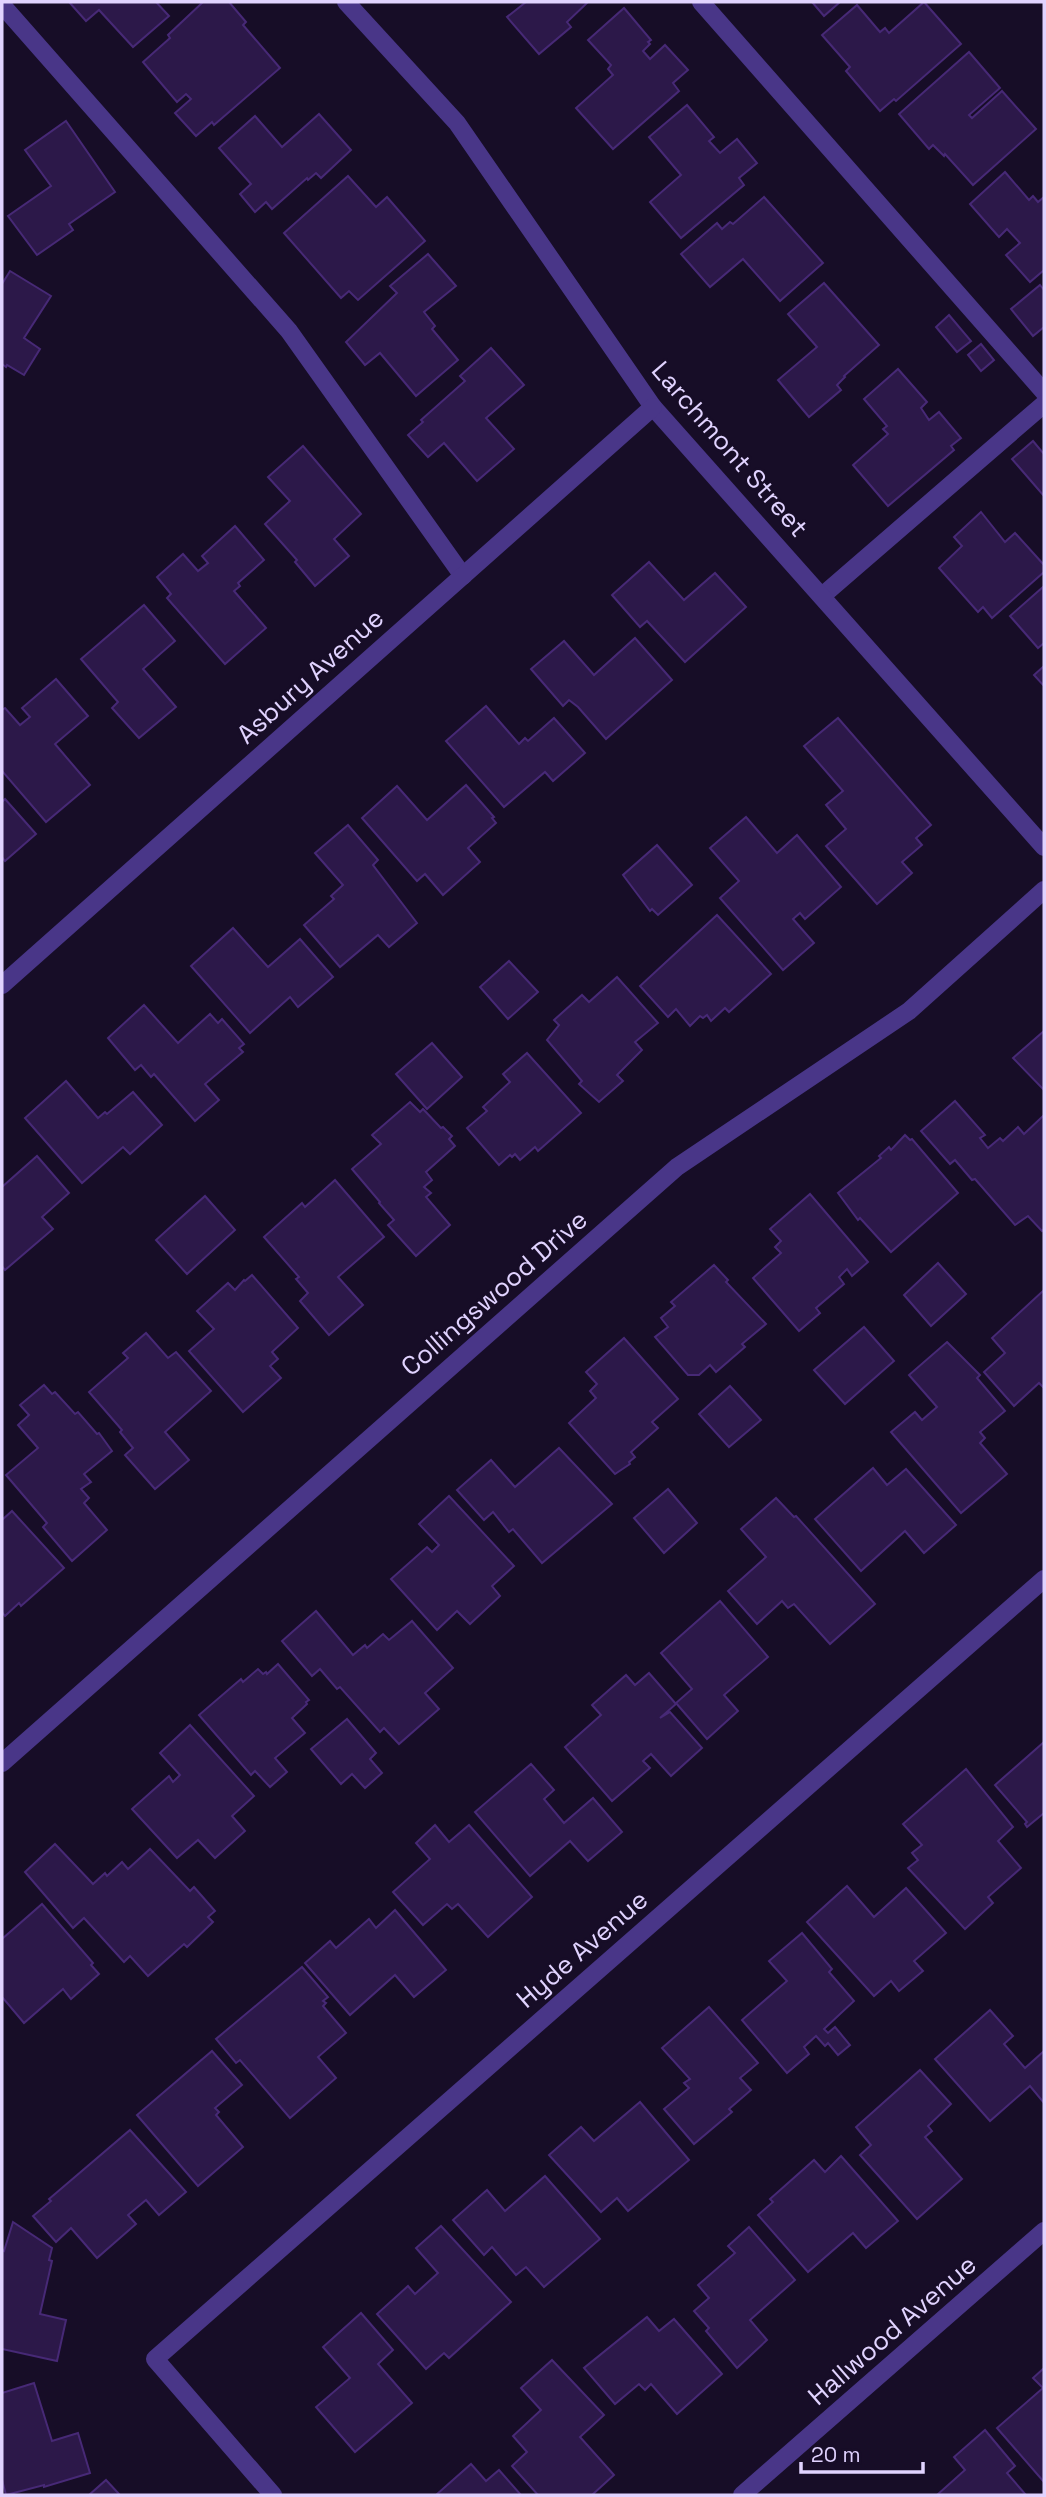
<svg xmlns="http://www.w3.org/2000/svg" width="1046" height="2497" viewBox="0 0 1046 2497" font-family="'Space Grotesk',sans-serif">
  <rect width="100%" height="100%" fill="#170d27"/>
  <g fill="#2c1849" stroke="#472976" stroke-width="2">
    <path d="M69 2H156L169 16 133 47 99 10 86 21Z"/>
    <path d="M203 2H229L246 22 243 25 280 68 214 125 212 122 196 136 175 113 191 99 186 94 177 102 143 62 170 38 168 35Z"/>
    <path d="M526 2H588L567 22 571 27 539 54 507 17Z"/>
    <path d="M812 2H840L824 16Z"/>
    <path d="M924 2 961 44 896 101 894 99 880 111 846 71 850 67 822 35 857 5 880 32 885 28 889 33Z"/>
    <path d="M624 8 651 40 648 42 650 44 643 51 650 59 665 45 688 70 673 83 679 91 613 149 576 108 613 75 608 69 611 65 588 40Z"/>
    <path d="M969 52 1000 88 969 115 972 118 1002 91 1036 129 973 185 945 154 944 156 933 145 929 149 899 114Z"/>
    <path d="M687 105 714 137 709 141 720 153 737 139 757 163 739 178 744 185 681 238 650 202 681 175 649 137Z"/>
    <path d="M319 114 351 150 321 178 316 173 308 180 307 178 272 209 266 202 255 212 240 194 251 184 219 148 255 116 282 147Z"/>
    <path d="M66 121 115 192 69 224 73 230 37 255 8 216 51 186 25 150Z"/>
    <path d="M1005 172 1029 200 1033 196 1038 202 1044 197V270L1030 282 1006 255 1020 243 1007 229 999 237 970 204Z"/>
    <path d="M348 176 376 207 387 197 425 241 358 300 349 291 341 298 284 233Z"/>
    <path d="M764 197 823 263 780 301 743 259 710 287 681 254 717 223 722 229 730 222 733 224Z"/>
    <path d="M428 254 456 286 424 312 435 326 432 329 458 360 416 396 380 353 365 365 346 342 397 293 390 286Z"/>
    <path d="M10 271 51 296 24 338 40 349 24 375 7 365 6 367 2 364V284Z"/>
    <path d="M824 283 879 345 844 376 845 377 837 385 841 390 809 417 778 380 817 347 788 314Z"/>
    <path d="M1040 285 1044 290V327L1033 336 1011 309Z"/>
    <path d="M949 315 971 341 957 352 936 327Z"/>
    <path d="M981 344 994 360 981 371 968 355Z"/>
    <path d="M491 348 524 385 486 418 514 449 477 481 444 443 428 457 408 435 423 422 421 420 465 381 460 376Z"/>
    <path d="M898 369 927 402 921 408 929 420 939 412 961 438 951 446 954 450 888 506 853 465 888 434 883 429 887 426 864 399Z"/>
    <path d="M1033 441 1044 454V496L1012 459Z"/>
    <path d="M303 446 361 514 334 539 349 556 315 586 295 562 297 560 265 524 290 501 268 477Z"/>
    <path d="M981 512 1005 542 1015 533 1044 565V572L992 618 983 607 978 612 939 568 962 546 954 537Z"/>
    <path d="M235 526 264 560 238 583 240 586 234 591 266 628 225 664 167 598 171 594 157 577 183 554 198 571 208 563 202 556Z"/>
    <path d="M649 562 684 600 715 573 746 607 685 662 647 621 640 627 612 595Z"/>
    <path d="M1043 587 1044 643 1038 648 1010 616Z"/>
    <path d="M144 605 175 641 143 669 176 707 139 738 112 708 118 702 81 659Z"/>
    <path d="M635 638 672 680 606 739 578 707 569 700 563 706 531 669 564 641 594 675Z"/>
    <path d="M1044 666V686L1034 675Z"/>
    <path d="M56 679 88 716 55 744 90 785 46 822 2 771V710L5 708 20 725 30 717 22 708Z"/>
    <path d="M486 706 519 744 525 738 528 741 554 718 585 753 553 781 545 772 504 807 446 741Z"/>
    <path d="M838 718 931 825 916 838 922 845 902 862 912 873 877 904 826 846 846 829 826 805 843 791 804 746Z"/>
    <path d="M466 785 494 817 492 818 496 823 468 848 480 862 443 895 425 874 417 881 362 818 397 786 427 820Z"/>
    <path d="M5 799 36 834 5 861 2 857V802Z"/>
    <path d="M746 817 777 853 797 835 841 887 805 919 800 913 793 919 814 943 783 970 720 898 739 881 710 848Z"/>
    <path d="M348 825 378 860 373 865 417 923 389 947 378 935 340 967 304 925 334 899 331 896 343 885 315 853Z"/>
    <path d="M657 845 692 885 658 915 652 909 650 911 623 875Z"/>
    <path d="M717 915 771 974 729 1012 725 1008 711 1021 707 1015 703 1018 700 1016 690 1026 676 1009 668 1017 640 986Z"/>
    <path d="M233 928 268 967 300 939 333 977 298 1007 290 997 250 1033 191 966Z"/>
    <path d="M509 961 538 992 508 1019 480 987Z"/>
    <path d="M617 977 658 1023 635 1042 642 1050 617 1075 623 1081 599 1102 579 1084 582 1081 547 1040 559 1025 554 1020 582 995 589 1002Z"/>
    <path d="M144 1005 178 1043 210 1014 218 1023 222 1019 244 1044 239 1048 243 1052 205 1084 219 1100 195 1121 154 1074 151 1077 141 1065 135 1070 108 1038Z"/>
    <path d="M1044 1031V1090L1013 1058Z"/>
    <path d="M432 1043 462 1077 427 1109 396 1074Z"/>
    <path d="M527 1053 581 1113 538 1151 535 1147 520 1160 515 1154 512 1157 510 1155 499 1165 467 1128 487 1111 483 1107 510 1082 503 1074Z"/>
    <path d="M66 1081 98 1118 105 1112 107 1114 133 1092 162 1125 130 1154 123 1147 82 1183 25 1118Z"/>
    <path d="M955 1101 985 1135 980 1138 988 1148 1000 1138 1003 1141 1018 1127 1024 1134 1044 1115V1229L1042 1231 1028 1216 1015 1225 975 1179 972 1180 955 1160 950 1164 921 1131Z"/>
    <path d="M410 1102 420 1112 423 1109 441 1128 443 1127 452 1136 449 1139 455 1146 426 1172 432 1180 424 1187 431 1193 426 1197 450 1225 416 1256 388 1225 394 1220 379 1203 380 1202 352 1169 381 1144 372 1135Z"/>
    <path d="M905 1135 910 1140 912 1139 958 1193 891 1252 860 1218 858 1220 838 1193 881 1158 879 1156 889 1147 891 1150Z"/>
    <path d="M37 1156 69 1193 42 1217 53 1229 5 1270 2 1266V1187Z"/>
    <path d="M335 1180 384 1237 338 1277 363 1305 329 1335 300 1301 308 1293 296 1279 299 1277 264 1237 302 1203 305 1207Z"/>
    <path d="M810 1194 868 1262 852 1276 847 1269 839 1277 844 1284 816 1308 820 1313 799 1331 753 1278 781 1253 775 1247 781 1241 770 1229Z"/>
    <path d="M205 1196 235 1230 187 1274 156 1240Z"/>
    <path d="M938 1263 966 1294 931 1326 904 1295Z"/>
    <path d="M714 1265 728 1280 726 1282 766 1324 742 1344 745 1347 716 1372 710 1365 699 1375H688L655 1337 668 1327 661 1318 675 1306 671 1302Z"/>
    <path d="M252 1275 298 1328 272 1352 278 1359 270 1366 281 1378 243 1412 189 1351 214 1329 197 1311 228 1283 235 1290 244 1280 245 1281Z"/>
    <path d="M1044 1290V1388L1039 1383 1014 1406 984 1372 1005 1353 992 1338Z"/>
    <path d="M864 1327 894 1361 845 1404 814 1370Z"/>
    <path d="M146 1333 168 1358 176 1352 211 1391 165 1432 189 1460 155 1489 125 1455 133 1448 120 1432 122 1430 89 1392 128 1358 123 1353Z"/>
    <path d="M624 1338 678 1399 652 1422 658 1428 631 1452 635 1457 629 1462 630 1464 615 1474 569 1423 596 1398 590 1391 597 1384 586 1372Z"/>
    <path d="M947 1342 980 1375 977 1378 1005 1411 980 1432 985 1438 980 1443 1007 1474 961 1513 891 1432 915 1412 922 1420 937 1407 909 1375Z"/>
    <path d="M44 1385 52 1394 55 1392 75 1414 78 1412 97 1434 99 1433 112 1451 84 1474 91 1482 81 1489 89 1498 84 1503 107 1530 72 1561 43 1527 47 1523 6 1475 38 1448 18 1425 29 1415 20 1405Z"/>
    <path d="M730 1386 761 1420 729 1447 699 1414Z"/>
    <path d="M559 1448 612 1504 542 1563 513 1529 509 1532 493 1512 484 1520 457 1490 491 1460 515 1487Z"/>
    <path d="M873 1468 887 1485 906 1469 956 1525 924 1553 905 1531 861 1571 815 1519Z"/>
    <path d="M668 1489 697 1523 664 1553 634 1518Z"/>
    <path d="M449 1496 514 1566 492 1586 500 1596 470 1624 457 1611 437 1630 391 1579 427 1547 432 1552 439 1545 419 1524Z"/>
    <path d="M776 1498 794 1517 796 1516 875 1604 830 1644 794 1604 788 1608 782 1601 757 1624 728 1591 766 1557 741 1529Z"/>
    <path d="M12 1511 64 1568 21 1606 19 1603 5 1616 2 1612V1520Z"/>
    <path d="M720 1601 768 1657 724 1695 738 1711 707 1739 676 1703 692 1689 661 1653Z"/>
    <path d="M316 1611 353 1655 365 1645 367 1648 383 1634 389 1640 412 1621 453 1668 425 1693 439 1709 399 1744 384 1728 380 1732 340 1687 337 1689 320 1669 312 1676 282 1641Z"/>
    <path d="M278 1664 309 1700 306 1702 307 1704 292 1718 305 1733 275 1758 287 1772 270 1787 255 1771 251 1775 199 1715 241 1679 243 1682 258 1669 263 1674 266 1672 267 1674Z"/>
    <path d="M649 1673 676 1704 660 1718 670 1712 702 1748 671 1776 651 1754 643 1761 650 1768 612 1801 565 1747 601 1715 592 1705 626 1675 635 1685Z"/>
    <path d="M347 1719 376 1753 370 1759 382 1773 365 1788 352 1774 341 1784 311 1749Z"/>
    <path d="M190 1725 254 1796 232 1816 245 1831 215 1858 198 1840 177 1858 132 1809 169 1776 173 1782 180 1775 160 1753Z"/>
    <path d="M1044 1742V1813L1027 1827 1025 1824 1027 1822 995 1785Z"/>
    <path d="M531 1764 554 1790 544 1799 564 1823 593 1798 622 1832 588 1861 570 1841 530 1876 475 1812Z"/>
    <path d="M966 1769 1013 1827 998 1841 1021 1868 988 1897 993 1903 965 1929 908 1868 918 1860 912 1853 922 1845 903 1824Z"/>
    <path d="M435 1825 449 1842 469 1825 532 1897 488 1937 458 1904 452 1909 447 1904 423 1925 393 1892 430 1859 416 1843Z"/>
    <path d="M55 1844 93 1884 105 1873 107 1876 122 1862 128 1869 150 1849 190 1891 194 1887 215 1911 208 1917 213 1922 187 1947 184 1944 148 1976 130 1956 124 1962 84 1918 73 1928 25 1872Z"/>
    <path d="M847 1886 874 1917 906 1888 946 1933 914 1961 923 1971 899 1991 891 1981 874 1996 807 1922Z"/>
    <path d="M42 1904 93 1963 91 1965 99 1974 71 1999 63 1989 24 2023 2 1997V1939Z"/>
    <path d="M395 1910 446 1970 414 1997 395 1975 350 2015 305 1963 330 1941 336 1948 369 1919 376 1928Z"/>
    <path d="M802 1933 832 1969 829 1972 854 2001 824 2029 828 2033 835 2027 850 2045 838 2055 828 2043 825 2046 816 2036 804 2047 809 2054 787 2073 742 2020 787 1981 769 1961Z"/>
    <path d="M302 1967 328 1997 323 2001 326 2003 323 2006 346 2033 318 2057 336 2078 290 2118 240 2060 236 2063 216 2039Z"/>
    <path d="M709 2007 758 2063 740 2078 751 2090 729 2109 732 2112 694 2144 664 2109 689 2088 684 2083 690 2079 662 2048Z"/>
    <path d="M990 2010 1013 2036 1004 2044 1025 2068 1044 2051V2103L1030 2086 990 2121 935 2059Z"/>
    <path d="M212 2051 242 2085 215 2108 219 2112 216 2115 243 2147 198 2186 137 2115Z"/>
    <path d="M920 2070 951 2104 928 2126 932 2131 925 2137 962 2179 917 2219 860 2155 871 2145 856 2127Z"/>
    <path d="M640 2102 689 2160 628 2211 617 2198 601 2212 549 2155 581 2127 594 2141Z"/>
    <path d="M130 2130 186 2192 159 2215 146 2200 128 2215 136 2224 97 2258 71 2228 56 2242 33 2216 51 2201 49 2199Z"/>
    <path d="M841 2156 898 2221 866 2248 853 2233 808 2272 758 2215 773 2202 770 2199 814 2160 825 2172Z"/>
    <path d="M545 2176 600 2239 544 2287 526 2267 516 2275 492 2247 484 2255 453 2220 487 2190 505 2211Z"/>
    <path d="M13 2222 52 2248 49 2260 52 2261 40 2314 66 2320 57 2361 2 2349V2250L4 2251Z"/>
    <path d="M441 2226 511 2302 449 2358 444 2353 426 2369 377 2314 408 2286 415 2294 438 2273 416 2248Z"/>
    <path d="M749 2227 795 2280 750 2320 767 2340 737 2368 706 2331 709 2328 694 2311 709 2298 698 2285 735 2253 728 2246Z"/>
    <path d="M361 2313 393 2350 378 2364 412 2403 355 2452 316 2407 350 2378 323 2347Z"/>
    <path d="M647 2317 659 2331 674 2319 722 2374 677 2414 651 2384 645 2390 639 2384 615 2404 584 2368Z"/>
    <path d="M552 2360 604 2415 580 2437 614 2475 592 2495H538L512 2466 527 2452 513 2436 541 2410 521 2388Z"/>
    <path d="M1044 2368V2482L997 2428 1043 2388 1033 2378Z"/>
    <path d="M34 2383 52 2441 78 2433 90 2473 44 2487V2485L6 2495 2 2480V2393Z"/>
    <path d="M985 2430 1015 2466 1007 2473 1026 2495H937L965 2470 954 2457Z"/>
    <path d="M471 2464 486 2481 499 2470 521 2495H436Z"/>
    <path d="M106 2480 120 2495H89Z"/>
  </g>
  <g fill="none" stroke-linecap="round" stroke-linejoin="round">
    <g stroke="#493688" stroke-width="18">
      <path d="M701 2 1044 392"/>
      <path d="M2 5 289 331 463 576"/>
      <path d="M822 596 1044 404"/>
    </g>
    <g stroke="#493688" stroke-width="18">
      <path d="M346 2 457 123 653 407 1044 847"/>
      <path d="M2 985 653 407"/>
      <path d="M2 1763 677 1167 909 1011 1044 890"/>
      <path d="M273 2495 155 2359 1044 1579"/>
      <path d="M742 2495 1044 2231"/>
    </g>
  </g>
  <g text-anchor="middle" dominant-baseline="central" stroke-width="5" stroke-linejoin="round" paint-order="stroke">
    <g font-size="26" fill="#e1d3ff" stroke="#170d27">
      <text transform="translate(730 449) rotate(49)">Larchmont Street</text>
      <text transform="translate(310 676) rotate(-42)">Asbury Avenue</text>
      <text transform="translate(494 1293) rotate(-41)">Collingswood Drive</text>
      <text transform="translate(582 1949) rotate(-41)">Hyde Avenue</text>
      <text transform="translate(892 2330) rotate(-41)">Hallwood Avenue</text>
    </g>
  </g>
  <rect width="1046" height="2497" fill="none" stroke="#e1d3ff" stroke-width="7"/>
  <path d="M801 2462v10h122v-10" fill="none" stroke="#e1d3ff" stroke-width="3.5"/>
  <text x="811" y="2462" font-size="21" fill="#e1d3ff" stroke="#170d27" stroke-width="5" paint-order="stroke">20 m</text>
</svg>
